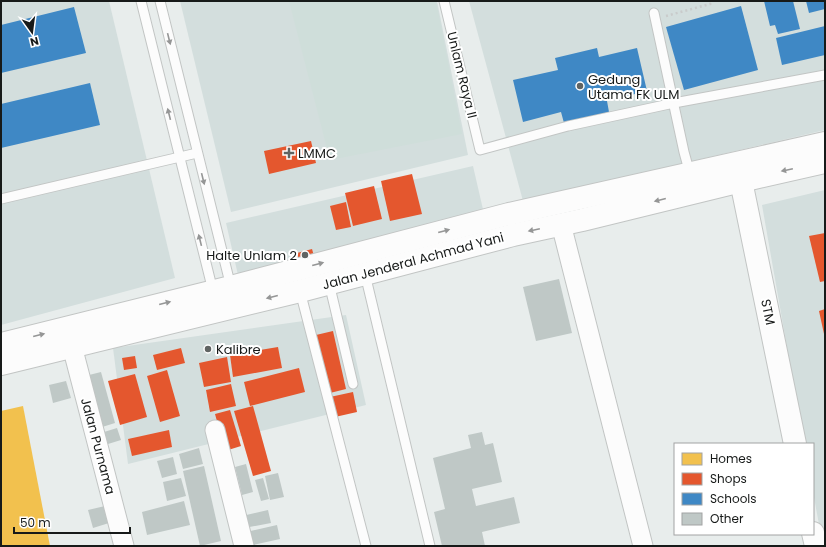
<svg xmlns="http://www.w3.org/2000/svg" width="826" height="547" viewBox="0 0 826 547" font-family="Poppins,sans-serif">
  <rect width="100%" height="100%" fill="#e8edec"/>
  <g fill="#d3dedd">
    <path d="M1 1H109L175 278 1 325Z"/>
    <path d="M180 1H437L468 155 231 212Z"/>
    <path d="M469 1H825V130L523 201Z"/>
    <path d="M473 166 485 218 238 275 226 223Z"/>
    <path d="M825 190V546H823L813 492V444H804L762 205Z"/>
    <path d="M346 315 366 405 128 464 113 348Z"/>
  </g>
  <path fill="#cfdeda" d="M289 1H436L462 134 330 160Z"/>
  <path fill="#f2c14e" d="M23 406 50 546H1V411Z"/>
  <g fill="#e4572e">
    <path d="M311 141 316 163 269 174 264 151Z"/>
    <path d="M412 174 422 214 390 221 381 181Z"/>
    <path d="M374 186 382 219 353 226 345 193Z"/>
    <path d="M346 202 351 227 336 230 330 206Z"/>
    <path d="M825 233V281L820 282 809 236Z"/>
    <path d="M312 249 314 256 299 260 297 253Z"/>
    <path d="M825 309V334H824L819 311Z"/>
    <path d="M333 331 346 389 330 393 316 335Z"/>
    <path d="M278 347 282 368 233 377 230 355Z"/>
    <path d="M181 348 185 363 157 370 153 355Z"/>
    <path d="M135 356 137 368 124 370 122 358Z"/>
    <path d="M227 357 231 382 204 387 199 363Z"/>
    <path d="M299 368 305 392 250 406 244 382Z"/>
    <path d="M167 370 180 416 160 422 147 376Z"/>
    <path d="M135 374 147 417 120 425 108 381Z"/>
    <path d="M231 384 236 406 210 412 206 390Z"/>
    <path d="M353 392 357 412 335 417 330 397Z"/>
    <path d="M253 406 271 471 253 476 234 411Z"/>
    <path d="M230 410 241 446 225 451 215 414Z"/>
    <path d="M169 430 172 447 132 456 128 439Z"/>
  </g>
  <g fill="#3f88c5">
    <path d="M764 1H793L800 29 778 34 775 25 770 26Z"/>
    <path d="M806 1H825V9L809 13Z"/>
    <path d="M741 6 758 70 684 90 666 27Z"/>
    <path d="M74 7 86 53 1 73V25Z"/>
    <path d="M825 26V55L782 65 776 38Z"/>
    <path d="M597 48 599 57 637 48 647 91 607 101 609 112 564 123 561 112 523 122 513 80 558 70 555 58Z"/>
    <path d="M90 83 100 125 1 148V104Z"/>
  </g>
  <g fill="#bfc8c6">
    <path d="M559 279 572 333 536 341 523 287Z"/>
    <path d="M101 372 115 423 99 428 85 376Z"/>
    <path d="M66 381 71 398 53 403 49 385Z"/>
    <path d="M117 428 121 440 108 444 104 432Z"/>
    <path d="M482 432 485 445 493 443 502 482 472 489 476 506 514 497 520 523 482 532 485 546H442L434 512 445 509 433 458 471 448 468 435Z"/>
    <path d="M199 448 203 464 183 469 179 454Z"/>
    <path d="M173 457 177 474 162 478 157 461Z"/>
    <path d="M246 464 253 492 242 495 235 467Z"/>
    <path d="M204 466 221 541 200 546 183 471Z"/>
    <path d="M278 473 284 497 270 500 265 476Z"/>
    <path d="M181 478 186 496 167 501 163 482Z"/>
    <path d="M263 478 269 499 261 501 255 480Z"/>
    <path d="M184 501 190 525 147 535 142 512Z"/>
    <path d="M105 506 109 523 93 528 88 510Z"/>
    <path d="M268 510 271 523 244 528 242 516Z"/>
    <path d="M277 525 280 539 249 546 246 532Z"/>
  </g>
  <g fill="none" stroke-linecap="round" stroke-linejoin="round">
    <g stroke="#c2c5c4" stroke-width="11">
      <g id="lane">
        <path d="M141 1 213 291"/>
        <path d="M160 1 231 287"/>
        <path d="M444 1 480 150 568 126 674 103 825 75"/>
        <path d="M654 13 684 152 690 174"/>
        <path d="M1 199 197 153"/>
        <path d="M365 274 430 546"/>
        <path d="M329 283 353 384"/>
        <path d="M300 291 366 546"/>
      </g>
    </g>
    <g stroke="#c2c5c4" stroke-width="21">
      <g id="street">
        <path d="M561 224 643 546"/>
        <path d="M72 346 124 546"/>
        <path d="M215 430 244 546"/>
      </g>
    </g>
    <g stroke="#c2c5c4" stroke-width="24">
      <g id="secondary">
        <path d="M741 181 795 444"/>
        <path d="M813 533 816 546"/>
      </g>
    </g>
    <g stroke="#c2c5c4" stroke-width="24">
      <g id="highway">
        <path d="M1 344 231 287 509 214 825 143"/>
        <path d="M1 364 300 291 513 235 582 220 741 181 825 162"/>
      </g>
    </g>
    <path stroke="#c9cbcb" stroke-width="2.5" stroke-dasharray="2 3" stroke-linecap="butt" d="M666 16 710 4 713 1"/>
    <use href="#lane" stroke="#fcfcfc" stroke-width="9"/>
    <use href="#street" stroke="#fcfcfc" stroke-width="19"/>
    <use href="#secondary" stroke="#fcfcfc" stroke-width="22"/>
    <use href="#highway" stroke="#fcfcfc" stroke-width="22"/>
  </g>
  <defs><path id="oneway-solid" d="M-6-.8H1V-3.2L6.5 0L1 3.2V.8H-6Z"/></defs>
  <g fill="#959696">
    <use href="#oneway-solid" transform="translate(169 39) rotate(76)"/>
    <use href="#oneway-solid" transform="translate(169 114) rotate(-104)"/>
    <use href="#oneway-solid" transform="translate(787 170) rotate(168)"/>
    <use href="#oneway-solid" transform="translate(203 179) rotate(76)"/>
    <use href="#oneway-solid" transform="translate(660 200) rotate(166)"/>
    <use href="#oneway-solid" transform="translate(534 230) rotate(168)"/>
    <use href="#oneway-solid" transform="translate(444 231) rotate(-15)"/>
    <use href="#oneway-solid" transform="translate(200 240) rotate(-104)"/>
    <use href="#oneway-solid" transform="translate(318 264) rotate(-15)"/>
    <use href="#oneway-solid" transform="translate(272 297) rotate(166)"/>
    <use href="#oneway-solid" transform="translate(165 303) rotate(-14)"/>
    <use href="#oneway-solid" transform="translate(39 335) rotate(-14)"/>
  </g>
  <g fill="#606463" stroke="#fff" stroke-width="1.5">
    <circle cx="580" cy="86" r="4"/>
    <path d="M287 147h4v4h4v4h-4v4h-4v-4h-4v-4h4z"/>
    <circle cx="305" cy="255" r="4"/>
    <circle cx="208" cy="349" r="4"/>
  </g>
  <g text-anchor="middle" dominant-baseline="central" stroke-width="4" stroke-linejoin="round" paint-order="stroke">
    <g font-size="13" fill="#171a19" stroke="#fff">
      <text transform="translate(462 75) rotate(76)">Unlam Raya II</text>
      <text transform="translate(413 261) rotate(-15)">Jalan Jenderal Achmad Yani</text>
      <text transform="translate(768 312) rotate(78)">STM</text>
      <text transform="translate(98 446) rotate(75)">Jalan Purnama</text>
    </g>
    <g font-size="13" fill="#171a19" stroke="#fff" text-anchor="start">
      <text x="588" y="79">Gedung<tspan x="588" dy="15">Utama FK ULM</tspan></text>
      <text x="298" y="153">LMMC</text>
      <text x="297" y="255" text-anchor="end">Halte Unlam 2</text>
      <text x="216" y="349">Kalibre</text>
    </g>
  </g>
  <rect width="826" height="547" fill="none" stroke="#171a19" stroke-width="4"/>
  <rect x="674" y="443" width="140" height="92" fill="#ffffff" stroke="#a2a3a3"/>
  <rect x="682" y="453" width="20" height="12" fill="#f2c14e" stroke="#a2a3a3"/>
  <text x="710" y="463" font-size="12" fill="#171a19">Homes</text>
  <rect x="682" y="473" width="20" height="12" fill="#e4572e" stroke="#a2a3a3"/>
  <text x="710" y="483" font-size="12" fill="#171a19">Shops</text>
  <rect x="682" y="493" width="20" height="12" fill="#3f88c5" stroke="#a2a3a3"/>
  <text x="710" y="503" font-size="12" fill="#171a19">Schools</text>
  <rect x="682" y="513" width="20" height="12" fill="#bfc8c6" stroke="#a2a3a3"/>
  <text x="710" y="523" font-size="12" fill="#171a19">Other</text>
  <g transform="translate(32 32) rotate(166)" stroke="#ffffff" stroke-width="3" paint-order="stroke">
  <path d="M0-3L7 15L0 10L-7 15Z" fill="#171a19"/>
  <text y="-6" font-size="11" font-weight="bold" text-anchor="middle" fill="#171a19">N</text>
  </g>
  <path d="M14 527v6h116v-6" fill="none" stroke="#171a19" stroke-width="2"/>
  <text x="20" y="527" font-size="12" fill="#171a19" stroke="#ffffff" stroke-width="3" paint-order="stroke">50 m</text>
</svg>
